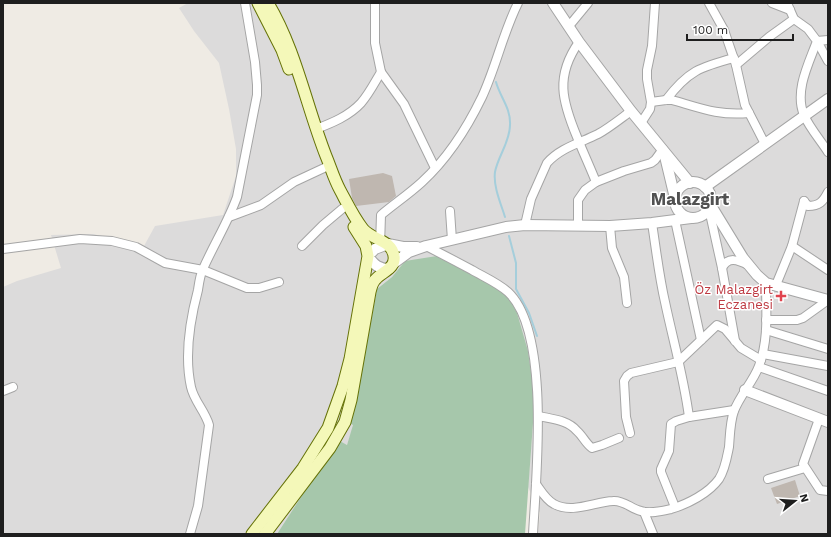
<svg xmlns="http://www.w3.org/2000/svg" width="831" height="537" viewBox="0 0 831 537" font-family="'Work Sans',sans-serif">
  <rect width="100%" height="100%" fill="#efebe4"/>
  <path fill="#dcdbdb" d="M188 3H828V534H538L540 513 528 487 533 423 534 393 405 261 392 277 377 289 361 375 344 420 354 425 347 445 338 441 277 534H3V287L17 281 61 268 51 235 93 234 144 246 155 226 223 215 236 176V149L229 109 219 63 194 31 179 8Z"/>
  <path fill="#a6c7ab" d="M437 256 490 283 510 299 517 313 528 351 534 393 533 423 525 534H277L338 440 347 445 353 425 344 420 361 375 377 289 392 277 405 261Z"/>
  <g fill="none" stroke-linecap="round" stroke-linejoin="round">
    <g stroke="#a5cedb" stroke-width="2">
      <path d="M496 82C500 97 511 108 510 125 510 142 498 156 495 172 493 186 501 204 505 217"/>
      <path d="M509 236 516 263V289L529 313 537 336"/>
    </g>
  </g>
  <g fill="#bfb7b0">
    <path d="M383 173 392 176 396 196 389 202 356 206 352 198 349 179Z"/>
    <path d="M795 480 800 496 777 504 771 488Z"/>
  </g>
  <g fill="none" stroke-linecap="round" stroke-linejoin="round">
    <g stroke="#a5a5a5" stroke-width="10">
      <g id="minor">
        <path d="M709 3 724 30 736 65 745 105 765 144"/>
        <path d="M772 3 790 10"/>
        <path d="M787 3 794 19 808 29 817 41C809 63 794 91 804 115 809 127 821 141 828 152"/>
        <path d="M569 26 588 3"/>
        <path d="M828 40 817 41 828 61"/>
        <path d="M579 42C555 76 562 101 577 137 583 152 590 167 596 182"/>
        <path d="M736 65 769 37 794 19"/>
        <path d="M381 72 404 104 435 168"/>
        <path d="M666 100C688 71 700 67 734 58"/>
        <path d="M651 102 666 100H672C700 108 719 116 749 113"/>
        <path d="M641 123 650 109 651 102 647 79V70L652 46 655 3"/>
        <path d="M316 129C332 123 349 116 361 103 369 94 375 82 381 72L375 43V3"/>
        <path d="M804 201 808 206C819 206 823 202 828 192"/>
        <path d="M709 209 722 268 735 341"/>
        <path d="M450 211 452 240"/>
        <path d="M229 217 261 205 294 182 324 168"/>
        <path d="M675 220 701 340"/>
        <path d="M652 223C656 249 659 276 665 302 673 340 684 378 689 417L734 410"/>
        <path d="M525 225 531 199 547 163C560 148 580 143 598 134 609 128 620 119 631 111"/>
        <path d="M578 226V200L585 190 596 182 624 171 651 163 655 160 663 149"/>
        <path d="M610 226 612 248 624 277 627 303"/>
        <path d="M380 245 381 215C394 204 409 194 422 182 447 159 467 128 482 97 496 67 503 33 518 3"/>
        <path d="M302 246 323 225 342 209"/>
        <path d="M426 246C442 254 457 262 472 270 484 277 498 283 508 292 551 332 536 478 533 534"/>
        <path d="M792 246 828 270"/>
        <path d="M3 249 80 239 112 241 136 247 165 263 203 270 247 288H259L279 282"/>
        <path d="M722 268C728 256 738 260 748 265"/>
        <path d="M776 285 792 246 804 201"/>
        <path d="M766 320H797L803 318 828 300"/>
        <path d="M766 330 828 349"/>
        <path d="M763 354 828 366"/>
        <path d="M759 367 828 391"/>
        <path d="M3 391 13 387"/>
        <path d="M539 416C552 419 568 420 577 431 583 436 585 443 592 448L602 445 619 438"/>
        <path d="M819 419 803 464 820 490 828 491"/>
        <path d="M630 433 626 417 624 381 627 376 631 373 678 362 717 325 725 329 741 348 761 360"/>
        <path d="M768 479 805 468"/>
        <path d="M536 484C541 491 546 500 554 504 572 514 594 502 613 501 624 500 631 509 641 511 650 514 662 511 671 509 688 504 709 493 719 479 725 470 727 457 729 447 730 435 730 422 734 411 740 395 753 382 759 366 769 339 766 311 766 283"/>
        <path d="M675 507 661 472V469L669 451 671 424 676 421 689 417"/>
        <path d="M644 512 653 534"/>
        <path d="M190 534 198 506 209 425C205 411 194 401 191 387 184 355 190 320 198 290 199 283 200 275 203 269 214 244 228 222 237 197L257 95V85L255 62 245 3"/>
      </g>
    </g>
    <g stroke="#a5a5a5" stroke-width="12">
      <g id="tertiary">
        <path d="M553 3 579 42 631 111 690 183"/>
        <path d="M664 152 675 198"/>
        <circle cx="693" cy="200" r="18"/>
        <path d="M705 187 828 99"/>
        <path d="M710 204 743 258 757 275 766 283 828 300"/>
        <path d="M394 263 409 252 426 246 506 227 525 225 610 226 652 223 691 218"/>
        <path d="M389 269C379 269 374 265 368 256L375 249 388 244 403 247H417"/>
        <path d="M745 390 828 422"/>
      </g>
    </g>
    <g stroke="#657207" stroke-width="13">
      <g id="secondary">
        <path d="M258 3 282 50 289 69"/>
        <path d="M252 534 303 468 328 428 343 386 350 359 368 256 366 246 354 227"/>
        <path d="M265 534 330 448 345 422 351 400 370 292C371 288 372 283 375 280 381 272 396 269 394 256 392 240 372 240 363 229 354 218 347 203 340 190 334 179 331 168 326 156 306 105 296 50 268 3"/>
      </g>
    </g>
    <use href="#minor" stroke="#fff" stroke-width="8"/>
    <use href="#tertiary" stroke="#fff" stroke-width="10"/>
    <use href="#secondary" stroke="#f4f8b9" stroke-width="11"/>
  </g>
  <path fill="#e0444e" stroke="#fff" stroke-width="1.5" d="M779 290h4v4h4v4h-4v4h-4v-4h-4v-4h4z"/>
  <g text-anchor="middle" dominant-baseline="central" stroke-width="3" stroke-linejoin="round" paint-order="stroke">
    <g font-size="13" fill="#be3a42" stroke="#fff" text-anchor="end">
      <text x="773" y="289">Öz Malazgirt<tspan x="773" dy="15">Eczanesi</tspan></text>
    </g>
    <g font-size="17" font-weight="bold" fill="#515151" stroke="#fff">
      <text x="690" y="199">Malazgirt</text>
    </g>
  </g>
  <rect width="831" height="537" fill="none" stroke="#1e1e1e" stroke-width="8"/>
  <g transform="translate(795 501) rotate(73)" stroke="#ffffff" stroke-width="3" paint-order="stroke">
  <path d="M0-3L7 15L0 10L-7 15Z" fill="#1e1e1e"/>
  <text y="-6" font-size="11" font-weight="bold" text-anchor="middle" fill="#1e1e1e">N</text>
  </g>
  <path d="M687 34v6h106v-6" fill="none" stroke="#1e1e1e" stroke-width="2"/>
  <text x="693" y="34" font-size="12" fill="#1e1e1e" stroke="#ffffff" stroke-width="3" paint-order="stroke">100 m</text>
</svg>
